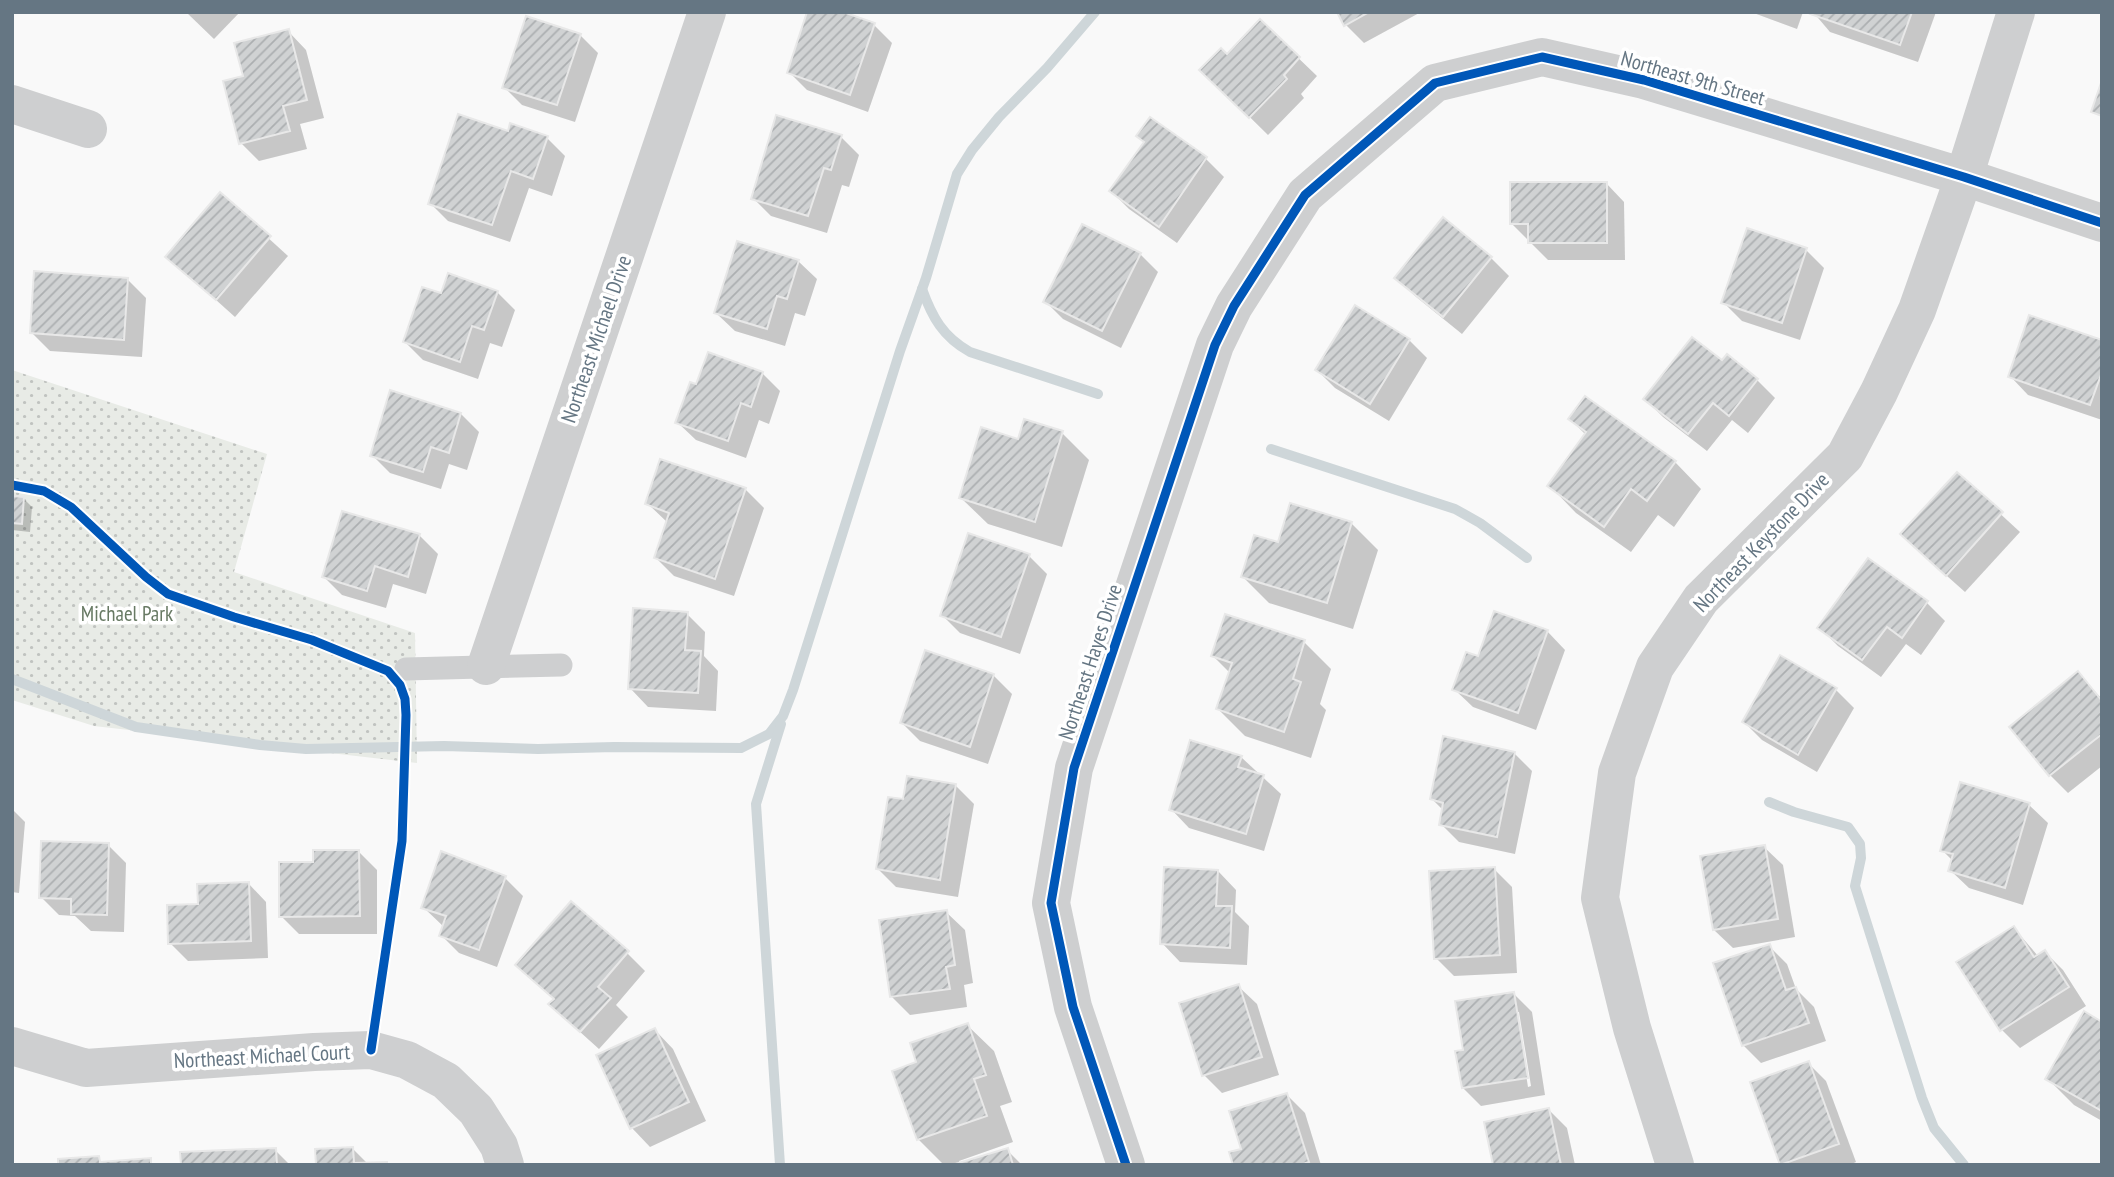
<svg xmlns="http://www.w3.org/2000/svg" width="2114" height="1177" viewBox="0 0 2114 1177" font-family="'PT Sans Narrow',sans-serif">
  <defs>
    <pattern id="green-dots" width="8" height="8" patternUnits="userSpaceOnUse" patternTransform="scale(1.75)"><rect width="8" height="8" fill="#e8ebe6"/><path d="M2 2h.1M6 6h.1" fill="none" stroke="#c0c3c0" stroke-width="1.8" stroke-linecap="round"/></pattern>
    <pattern id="building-hatch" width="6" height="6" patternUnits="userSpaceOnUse" patternTransform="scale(1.75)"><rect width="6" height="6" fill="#d0d2d3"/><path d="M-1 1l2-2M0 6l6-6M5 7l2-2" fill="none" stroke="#acafb1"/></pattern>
  </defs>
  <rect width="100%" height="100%" fill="#f9f9f9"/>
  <path fill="url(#green-dots)" d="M12 370 267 454 234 572 415 633 417 763 94 726 12 700Z"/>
  <g fill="#0003" fill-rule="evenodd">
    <path d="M186 12H240L214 39Z"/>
    <path d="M1339 12H1421L1364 43 1346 25Z"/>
    <path d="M1751 12H1803L1797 29Z"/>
    <path d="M1813 12H1936L1918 62 1830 32Z"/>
    <path d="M1260 21 1317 76 1301 94 1304 98 1268 135 1202 70 1227 56Z"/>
    <path d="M874 25 892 43 868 112 807 90 789 72Z"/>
    <path d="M288 31 306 50 324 118 300 124 307 149 259 161 241 143 245 77Z"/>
    <path d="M580 35 598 53 575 122 522 105 504 87Z"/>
    <path d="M1151 119 1206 159 1224 177 1177 243 1129 209 1111 191 1145 143Z"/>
    <path d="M509 133 547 138 565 156 552 196 529 188 510 242 448 221 430 203Z"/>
    <path d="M841 137 859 155 849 187 842 185 827 233 771 216 753 198Z"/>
    <path d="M1606 183 1624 202 1625 260H1548L1512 224Z"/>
    <path d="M220 194 288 256 235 317 167 256Z"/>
    <path d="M1806 250 1824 268 1800 340 1742 321 1723 302Z"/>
    <path d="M1140 254 1158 272 1121 348 1063 319 1045 301Z"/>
    <path d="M1491 258 1509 276 1462 334 1415 296 1397 278Z"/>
    <path d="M798 261 817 279 805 316 795 313 785 346 735 331 716 313Z"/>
    <path d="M128 280 146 298 142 357 50 351 32 333Z"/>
    <path d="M497 292 515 310 502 347 490 343 478 379 423 360 405 342 442 296Z"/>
    <path d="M1409 340 1427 358 1389 421 1335 388 1317 370Z"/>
    <path d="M2102 342V420L2028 395 2010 376Z"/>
    <path d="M1722 362 1757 380 1775 398 1748 433 1732 420 1707 451 1663 417 1645 399Z"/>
    <path d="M762 373 780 391 769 424 759 420 746 458 696 440 677 422 698 386Z"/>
    <path d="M461 414 479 432 467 470 449 464 441 489 390 473 372 455Z"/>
    <path d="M1570 419 1675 462 1701 489 1674 527 1658 515 1631 552 1576 513 1550 486 1586 435Z"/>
    <path d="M1062 433 1089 460 1062 547 988 524 961 498 1019 441Z"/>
    <path d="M1957 474 2020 532 1965 592 1920 552Z"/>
    <path d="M745 489 764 508 734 596 674 576 656 558 668 523 647 503Z"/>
    <path d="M12 497 23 498 32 507 30 532 12 530Z"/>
    <path d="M343 513 420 536 438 554 426 594 393 584 386 608 342 595 324 577Z"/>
    <path d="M1351 523 1378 550 1353 629 1269 603 1243 577 1279 544Z"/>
    <path d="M1029 556 1047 574 1020 654 960 633 942 615Z"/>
    <path d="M1868 560 1927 603 1945 621 1921 655 1906 644 1881 677 1838 646 1820 628Z"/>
    <path d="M687 614 705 632 704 656 718 671 716 711 648 707 630 688Z"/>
    <path d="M1547 631 1565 650 1536 730 1473 707 1454 689 1479 658Z"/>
    <path d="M1304 642 1331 669 1320 704 1326 710 1311 758 1245 736 1218 709 1230 673 1213 656Z"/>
    <path d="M2078 673 2102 699V766L2068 793 2050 775 2011 727Z"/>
    <path d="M993 675 1012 694 988 764 920 741 902 723Z"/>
    <path d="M1836 690 1854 708 1817 772 1762 740 1744 722Z"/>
    <path d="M1514 753 1532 771 1515 854 1459 842 1441 824 1444 811 1432 799Z"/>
    <path d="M1241 757 1281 794 1264 851 1189 828 1171 809Z"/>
    <path d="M955 785 974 804 958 897 896 887 878 869 905 801Z"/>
    <path d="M2029 805 2048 823 2023 905 1969 888 1950 870 1953 861 1942 850Z"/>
    <path d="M12 809 25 822 19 893 12 892Z"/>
    <path d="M108 845 126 863 124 932 91 931 75 916 59 915 41 897Z"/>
    <path d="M1764 847 1783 865 1795 937 1733 948 1714 930Z"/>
    <path d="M359 852 377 870V934H299L281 916Z"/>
    <path d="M1494 869 1512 887 1517 973 1454 976 1436 958Z"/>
    <path d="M1218 871 1236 890 1235 912 1249 926 1247 965 1180 962 1162 943Z"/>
    <path d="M505 878 523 896 497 967 459 953 441 935 444 927 423 907Z"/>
    <path d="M248 883 266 902 268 958 188 961 170 943 200 905Z"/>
    <path d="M946 912 965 930 973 983 964 985 967 1007 910 1015 892 997Z"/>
    <path d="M2014 928 2038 956 2045 952 2063 970 2086 1006 2020 1048 2002 1030 1958 962Z"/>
    <path d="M1769 946 1787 964 1796 989 1814 1007 1826 1041 1761 1063 1743 1045Z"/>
    <path d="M627 953 645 971 616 1005 628 1017 599 1049 569 1022 555 1000 517 965Z"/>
    <path d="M1238 986 1257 1004 1279 1075 1222 1093 1204 1075Z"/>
    <path d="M1514 994 1532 1012 1545 1095 1481 1106 1463 1088 1465 1051ZM1516 1012H1519L1531 1086 1528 1087Z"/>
    <path d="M2102 1024V1121L2074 1105 2047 1078Z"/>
    <path d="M967 1025 994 1051 1012 1102 1000 1106 1013 1142 959 1161 960 1164 1007 1150 1022 1165H944L918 1139 919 1063Z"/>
    <path d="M655 1030 673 1049 706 1121 650 1147 632 1128 598 1056Z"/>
    <path d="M1808 1063 1826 1081 1856 1162 1849 1165 1782 1164Z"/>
    <path d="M1287 1095 1305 1113 1321 1165H1234L1243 1150Z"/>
    <path d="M1549 1110 1567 1128 1575 1165H1495Z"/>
    <path d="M353 1149 368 1164 388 1165H317Z"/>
    <path d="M275 1150 290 1165H182Z"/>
  </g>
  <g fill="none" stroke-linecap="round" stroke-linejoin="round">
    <g stroke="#ced6d9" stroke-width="10">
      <path d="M922 289C932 317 943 337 970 352L1098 394"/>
      <path d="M1271 449 1455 509 1480 523 1527 558"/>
      <path d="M12 679 136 727 260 745 306 749 444 746 538 749 614 747 741 748 769 734 783 716 793 690 900 351 926 278 957 174 972 150 999 117 1047 68 1095 12"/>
      <path d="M1769 802 1794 812 1848 827 1860 844 1861 858 1855 886 1922 1098 1934 1128 1964 1165"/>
      <path d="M780 1165 756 804 781 724"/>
    </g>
  </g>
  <g fill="url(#building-hatch)" stroke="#e8e8e8" stroke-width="2">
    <path d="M807 12H843L875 23 850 95 787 73Z"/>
    <path d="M1337 12H1369L1344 26Z"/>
    <path d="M1811 12H1912L1900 45 1810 14Z"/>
    <path d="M526 16 581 34 557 105 502 88Z"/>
    <path d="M1260 19 1300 57 1284 75 1287 79 1249 118 1199 70 1221 48 1227 54Z"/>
    <path d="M289 29 307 100 283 106 290 131 239 144 223 81 243 76 234 43Z"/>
    <path d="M2102 80V116L2091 112Z"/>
    <path d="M458 114 508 131 510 123 548 136 533 179 511 171 492 225 428 204Z"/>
    <path d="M776 115 842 135 831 170 824 168 808 216 751 199Z"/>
    <path d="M1150 117 1207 157 1159 227 1109 191 1144 142 1136 136Z"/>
    <path d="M1510 182H1607V243H1528V224H1510Z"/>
    <path d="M220 192 271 236 216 300 165 257Z"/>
    <path d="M1443 217 1492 257 1443 317 1394 278Z"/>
    <path d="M1082 224 1141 253 1102 331 1043 302Z"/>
    <path d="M1747 228 1807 248 1782 323 1721 303Z"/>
    <path d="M737 241 799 260 787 299 777 296 767 329 714 313Z"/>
    <path d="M34 271 128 278 124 340 30 333Z"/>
    <path d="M448 273 498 291 484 330 472 326 460 362 403 342 422 287 441 293Z"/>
    <path d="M1355 305 1410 339 1370 404 1315 370Z"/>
    <path d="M2029 315 2102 340V372L2090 405 2008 377Z"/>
    <path d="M1692 337 1722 360 1727 354 1758 379 1729 416 1713 403 1688 434 1643 399Z"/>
    <path d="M708 352 763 372 751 407 741 403 728 441 675 423 690 382 696 384Z"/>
    <path d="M390 390 461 413 449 453 431 447 423 472 370 456Z"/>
    <path d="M1585 396 1676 461 1647 501 1631 489 1604 527 1547 486 1586 432 1568 419Z"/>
    <path d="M1024 419 1063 431 1035 522 959 498 981 427 1018 439Z"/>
    <path d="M660 459 746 488 715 579 654 558 669 513 645 504Z"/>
    <path d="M1957 472 2003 512 1946 576 1900 534Z"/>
    <path d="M12 496 24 497 22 524 12 523Z"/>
    <path d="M1290 503 1352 522 1327 603 1241 577 1254 535 1278 542Z"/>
    <path d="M342 511 420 534 408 577 375 566 367 591 322 577Z"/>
    <path d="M968 533 1030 554 1001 637 940 616Z"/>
    <path d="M1868 558 1928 601 1902 638 1887 627 1862 660 1817 628Z"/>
    <path d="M633 608 688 612 685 650 701 651 698 693 628 689Z"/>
    <path d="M1494 611 1548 630 1518 713 1452 690 1466 652 1478 656Z"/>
    <path d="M1225 614 1305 640 1293 679 1301 682 1284 732 1216 709 1232 663 1211 656Z"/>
    <path d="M925 650 994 674 970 747 900 723Z"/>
    <path d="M1780 655 1837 688 1798 755 1742 722Z"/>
    <path d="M2078 671 2102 701V734L2049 776 2009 727Z"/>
    <path d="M1443 736 1515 752 1497 837 1439 825 1443 803 1430 799Z"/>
    <path d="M1190 740 1242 756 1238 767 1264 775 1246 834 1169 810Z"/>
    <path d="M907 776 956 784 940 880 876 869 888 797 903 799Z"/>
    <path d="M1960 782 2030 803 2005 888 1948 871 1953 854 1940 851Z"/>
    <path d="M41 841 109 843 107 915 71 914V899L39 898Z"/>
    <path d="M1765 845 1778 919 1713 930 1700 856Z"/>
    <path d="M313 850H359L360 916 279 917V862H313Z"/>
    <path d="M441 851 506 876 479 950 439 936 446 916 421 908Z"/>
    <path d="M1164 867 1218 870 1216 906H1232L1230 948 1160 944Z"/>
    <path d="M1495 867 1500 955 1434 959 1429 871Z"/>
    <path d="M249 882 251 941 168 944 167 905 198 904 197 884Z"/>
    <path d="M571 901 629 951 598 987 611 998 580 1032 548 1004 554 999 515 965Z"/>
    <path d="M947 910 955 965 946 967 950 989 890 997 879 920Z"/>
    <path d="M2014 926 2034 957 2045 950 2069 987 2000 1031 1956 962Z"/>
    <path d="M1770 944 1786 990 1796 987 1809 1023 1742 1046 1713 963Z"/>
    <path d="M1239 984 1262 1057 1202 1076 1179 1003Z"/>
    <path d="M1514 992 1528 1078 1462 1088 1455 1051 1463 1050 1455 1001Z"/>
    <path d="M2084 1011 2102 1022V1111L2045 1079Z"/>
    <path d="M968 1023 986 1075 974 1079 987 1116 917 1140 892 1071 916 1062 910 1043Z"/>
    <path d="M655 1028 689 1102 630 1129 596 1055Z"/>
    <path d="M1809 1061 1839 1144 1780 1165 1750 1082Z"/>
    <path d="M1287 1093 1309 1162 1300 1165H1233L1229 1152 1241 1149 1229 1111Z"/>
    <path d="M1549 1108 1561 1165H1493L1484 1122Z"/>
    <path d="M353 1147 354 1163 387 1162V1165H316L315 1149Z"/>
    <path d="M276 1148 277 1165H181L180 1152Z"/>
    <path d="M1008 1148 1013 1165H952Z"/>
    <path d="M99 1156 100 1162 151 1158V1165H58V1159Z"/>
  </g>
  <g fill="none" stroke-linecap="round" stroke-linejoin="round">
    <path stroke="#cecfd0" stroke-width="23" d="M406 669 561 665"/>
    <g stroke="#cecfd0" stroke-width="38">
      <path d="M12 104 88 129"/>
      <path d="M486 666 707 12"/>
      <path d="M12 1046 86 1068 314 1052 371 1050 407 1060 446 1081 476 1110 499 1146 505 1165"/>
      <path d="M1126 1165 1073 1007 1051 903 1074 768 1215 345 1234 306 1305 195 1435 83 1542 57 1644 80 1964 177 2102 223"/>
      <path d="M1675 1165 1632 1028 1600 898 1617 773 1655 667 1701 599 1845 456 1879 392 1917 310 1964 177 2016 12"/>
    </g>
    <g stroke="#fff" stroke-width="13">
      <g id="cycleway">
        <path d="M12 485 44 491 71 507 146 577 168 594 234 617 312 640 388 671 400 685 405 699 406 715 402 841 371 1050"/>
        <path d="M1126 1165 1073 1007 1051 903 1074 768 1215 345 1234 306 1305 195 1435 83 1542 57 1644 80 1964 177 2102 223"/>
      </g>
    </g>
    <use href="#cycleway" stroke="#0057b8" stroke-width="9"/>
  </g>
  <g text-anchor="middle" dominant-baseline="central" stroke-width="7" stroke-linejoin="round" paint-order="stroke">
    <g font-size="21" fill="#657683" stroke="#fff">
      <text transform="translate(1693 78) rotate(16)">Northeast 9th Street</text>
      <text transform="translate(596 339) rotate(-71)">Northeast Michael Drive</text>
      <text transform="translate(1761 542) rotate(-46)">Northeast Keystone Drive</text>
      <text transform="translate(1090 662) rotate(-72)">Northeast Hayes Drive</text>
      <text transform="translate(262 1056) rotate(-3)">Northeast Michael Court</text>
    </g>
    <g font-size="21" fill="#687a64" stroke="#fff">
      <text x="127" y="613">Michael Park</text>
    </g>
  </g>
  <rect width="2114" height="1177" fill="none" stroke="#657683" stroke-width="28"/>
</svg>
